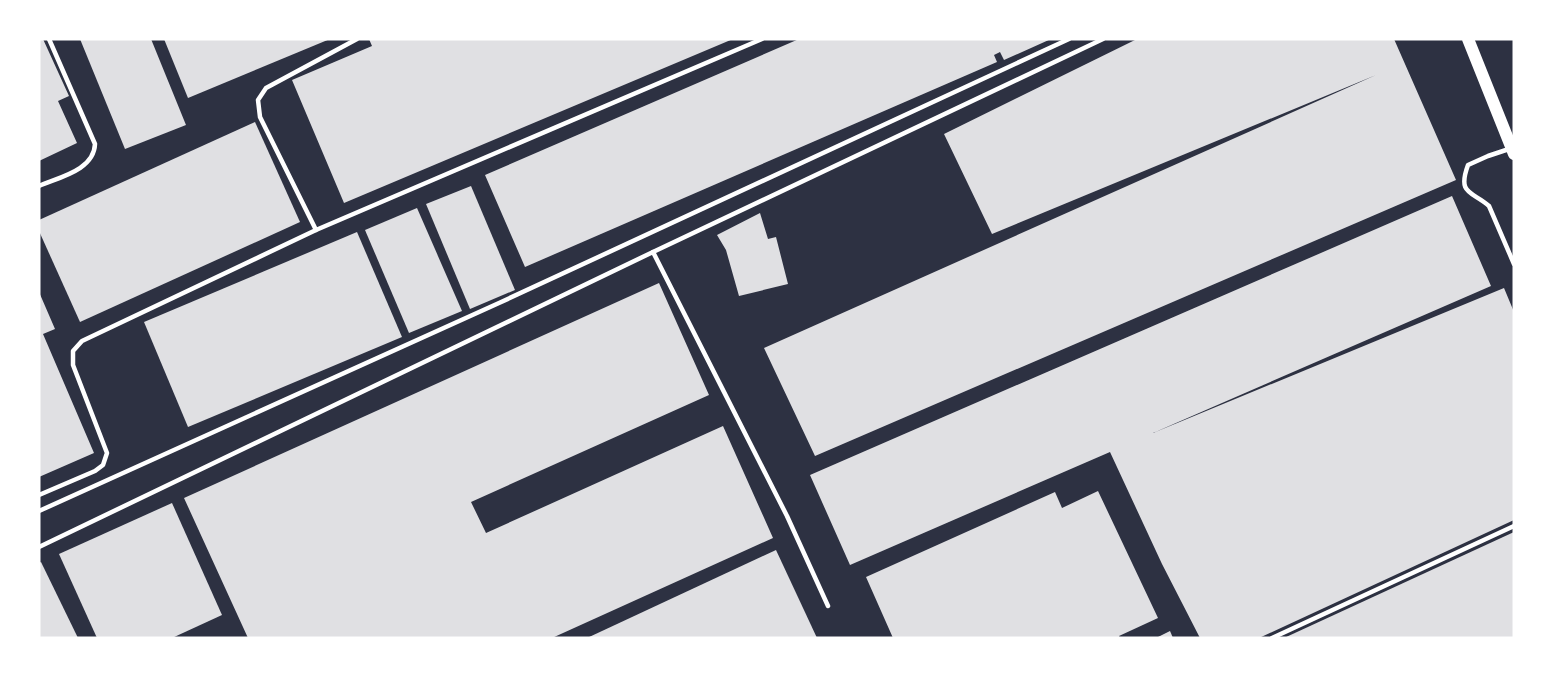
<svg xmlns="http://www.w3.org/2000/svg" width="1553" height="677" viewBox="0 0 1553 677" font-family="'Sofia Sans Condensed',sans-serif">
  <rect width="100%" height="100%" fill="#2d3142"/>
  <g fill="#e0e0e3">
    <path d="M39 39H43L69 96 58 101 77 143 39 161Z"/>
    <path d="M80 39H151L186 125 125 149Z"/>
    <path d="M164 39H330L188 98Z"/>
    <path d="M369 39H733L344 203 292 80 372 46Z"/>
    <path d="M799 39H1051L1004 60 1000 52 994 55 997 62 525 267 485 175Z"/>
    <path d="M1137 39H1394L1456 180 815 456 764 348 1376 75 992 234 944 134Z"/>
    <path d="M255 122 300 222 80 322 39 231V220Z"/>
    <path d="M471 186 515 290 470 309 426 204Z"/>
    <path d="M1452 196 1491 286 1153 433 1504 288 1514 312V520L1259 638H1200L1162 564 1110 452 850 565 810 475Z"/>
    <path d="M417 208 462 311 409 333 365 230Z"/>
    <path d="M760 213 768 239 776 237 788 284 739 296 726 250 717 235Z"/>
    <path d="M357 232 402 337 188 427 144 322Z"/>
    <path d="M659 283 709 395 471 502 486 533 723 426 773 538 552 638H248L184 498Z"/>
    <path d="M39 292 55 329 43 334 94 453 39 477Z"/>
    <path d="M1098 491 1158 618 1119 636 1120 638H893L866 577 1055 492 1062 508Z"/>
    <path d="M172 503 222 615 172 638H97L59 554Z"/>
    <path d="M1514 532V638H1284Z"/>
    <path d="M776 550 817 638H587Z"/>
    <path d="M41 562 78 638H39V563Z"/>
    <path d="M1170 631 1173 638H1156Z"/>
  </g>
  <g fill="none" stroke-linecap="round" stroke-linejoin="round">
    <g stroke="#fff" stroke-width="4.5">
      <path d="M1509 149 1488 156 1468 165C1457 195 1472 191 1489 206L1514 264"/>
      <path d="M39 186C60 177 94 170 95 144L49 39"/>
      <path d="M316 230 260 117 258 100 266 88 357 39"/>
      <path d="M653 252 787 516 828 606"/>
      <path d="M39 495 95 471 103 465 107 453 73 365V351L82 341 316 230 762 39"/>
      <path d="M39 511 499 303 1069 39"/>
      <path d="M39 547 653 252 1103 39"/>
      <path d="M1272 638 1514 526"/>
    </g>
    <path stroke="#fff" stroke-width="12" d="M1468 39 1514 154"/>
  </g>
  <rect width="1553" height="677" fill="none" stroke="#ffffff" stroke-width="81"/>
</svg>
